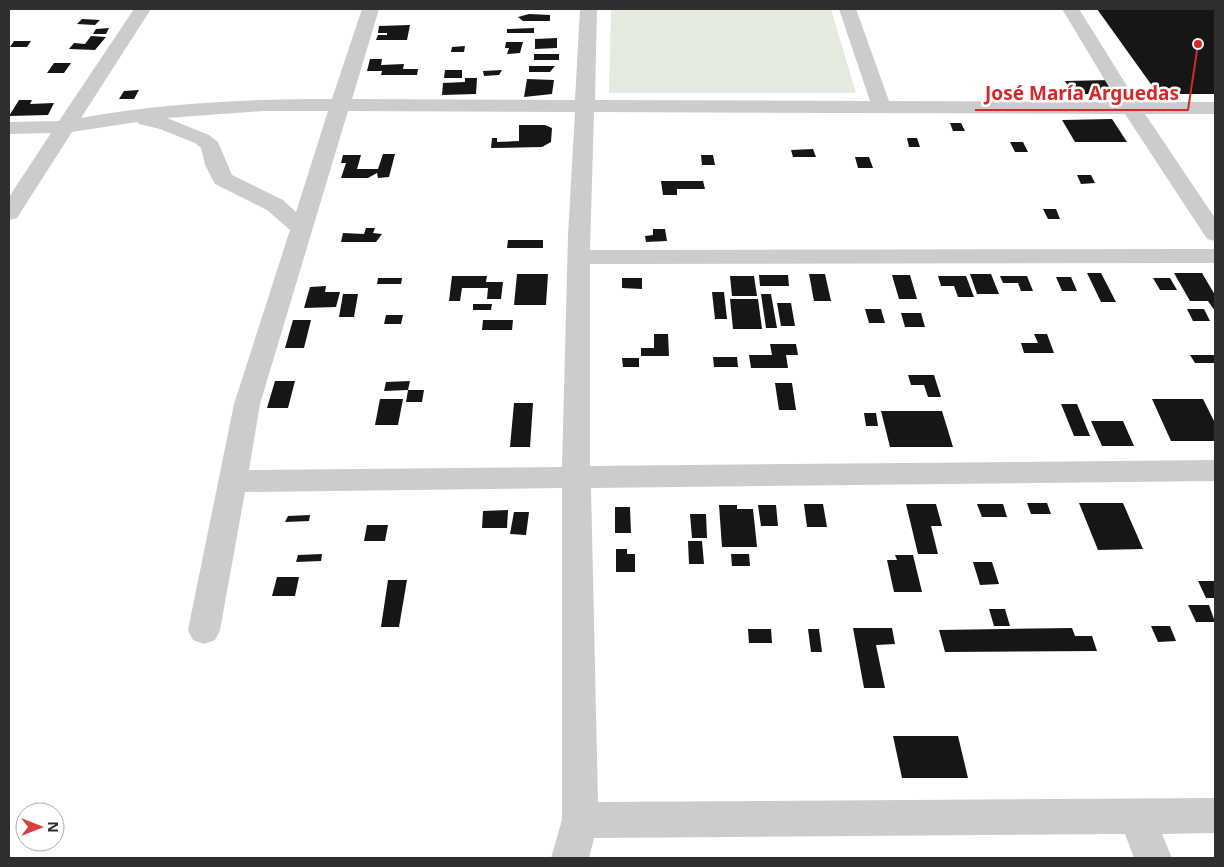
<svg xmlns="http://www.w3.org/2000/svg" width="1224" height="867" viewBox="0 0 1224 867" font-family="'Noto Sans',sans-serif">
  <rect width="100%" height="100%" fill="#fff"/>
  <path fill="#e4ebde" d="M611 9H831L856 93H609Z"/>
  <g fill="#161616">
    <path d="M1097 9H1215V94H1158Z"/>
    <path d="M529 14 550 15V21H523L518 17Z"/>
    <path d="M82 19 100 20 95 25 77 24Z"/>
    <path d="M410 25 407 40H376L378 35H387V33H378L379 26Z"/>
    <path d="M109 28 106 34H93L96 29Z"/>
    <path d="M534 28V33H507V29Z"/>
    <path d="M91 36 106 37 95 50 69 49 74 43 85 44Z"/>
    <path d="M557 38V48L535 49V39Z"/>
    <path d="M14 41H31L27 47H10Z"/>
    <path d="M506 42H523L520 53 507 54 509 48H505Z"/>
    <path d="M465 46 464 52H451L452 47Z"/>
    <rect x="534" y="54" width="25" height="6"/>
    <path d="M370 59H382L381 65 404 64 403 69H418L417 75H381L382 71H367Z"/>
    <path d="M54 63H71L64 73H47Z"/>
    <path d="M529 66H555L550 72H529Z"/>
    <path d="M445 70H462V78H444Z"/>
    <path d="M502 70 499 75 484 76 483 71Z"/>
    <path d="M465 78H477L476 94 442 95 443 83 465 82Z"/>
    <path d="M527 79 554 80 552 94 524 97Z"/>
    <path d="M1111 80 1121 94H1073L1065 81Z"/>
    <path d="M139 90 134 99H119L124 91Z"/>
    <path d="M19 100H32L30 104 54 103 48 115 9 116Z"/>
    <path d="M1112 119 1127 142H1075L1062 120Z"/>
    <path d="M950 123H961L965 131H953Z"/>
    <path d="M519 125H545L552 128 551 142 542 147 491 148 492 138H497V142L519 141Z"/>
    <path d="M907 138H917L920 147H909Z"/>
    <path d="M1010 142H1023L1028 152H1015Z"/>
    <path d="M813 149 816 157H793L791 150Z"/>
    <path d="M383 154H395L389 177 378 178 377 173 368 178H341L346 163H341L343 155H361L357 169H378Z"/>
    <path d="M701 155H713L715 165H702Z"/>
    <path d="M855 157H869L873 168H858Z"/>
    <path d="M1077 175H1091L1095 183 1081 184Z"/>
    <path d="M661 181H703L705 189H677V195H663Z"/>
    <path d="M1043 209H1056L1060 219H1048Z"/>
    <path d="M366 228H375L373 233 382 234 376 242H341L343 233 364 234Z"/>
    <path d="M653 229H665L667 241 646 242 645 236 653 235Z"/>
    <path d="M508 240H543V248H507Z"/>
    <path d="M1087 273H1101L1116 302H1101Z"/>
    <path d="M1174 273H1202L1215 295V311L1208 301H1190Z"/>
    <path d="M517 274H548L546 305H514Z"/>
    <path d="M809 274H825L831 301H814Z"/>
    <path d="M970 274H991L999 294H977Z"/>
    <path d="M759 275H788L789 286H760Z"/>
    <path d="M892 275H910L917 299H899Z"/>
    <path d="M452 276H487L486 282H503L501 299H487L488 288H462L460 301H449Z"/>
    <path d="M730 276H754L757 296H732Z"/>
    <path d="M938 276H966L974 297H958L954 286H941Z"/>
    <path d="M1000 276H1027L1033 291H1021L1018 283H1003Z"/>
    <path d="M1056 277H1071L1077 291H1062Z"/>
    <path d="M378 278H402L401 284H377Z"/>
    <path d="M622 278H642V289L622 288Z"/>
    <path d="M1153 278H1170L1177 290H1160Z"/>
    <path d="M326 286 325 292H340L336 307 304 308 310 287Z"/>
    <path d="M712 292H724L727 319H715Z"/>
    <path d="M343 294H358L354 317H339Z"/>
    <path d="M761 294H771L777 328H766Z"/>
    <path d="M730 299H758L762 329H733Z"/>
    <path d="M777 303H791L795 326H781Z"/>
    <path d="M473 304H492L491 310H473Z"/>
    <path d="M865 309H881L885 323H869Z"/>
    <path d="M1187 309H1204L1210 321H1193Z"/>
    <path d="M901 313H921L925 327H905Z"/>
    <path d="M386 315H403L401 324H384Z"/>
    <path d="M293 320H311L304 348H285Z"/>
    <path d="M483 320H513L512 330H482Z"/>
    <path d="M654 334H668L669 356H641V348H654Z"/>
    <path d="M1034 334H1047L1054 353H1024L1021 343H1038Z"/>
    <path d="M770 344H796L798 355H786L788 368H751L749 355H772Z"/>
    <path d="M1190 355H1214L1215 363H1195Z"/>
    <path d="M713 357H737L738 367H714Z"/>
    <path d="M622 358H639V367H623Z"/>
    <path d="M908 375H934L941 397H928L924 385H911Z"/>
    <path d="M275 381H295L288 408H267Z"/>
    <path d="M410 381 408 390 384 391 386 382Z"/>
    <path d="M775 383H792L796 410H779Z"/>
    <path d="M408 390H424L422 402H406Z"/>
    <path d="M380 399H403L398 425H375Z"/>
    <path d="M1152 399H1203L1215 423V441H1171Z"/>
    <path d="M514 403H533L530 447H510Z"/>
    <path d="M1061 404H1077L1090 436H1074Z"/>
    <path d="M881 411H942L953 447H890Z"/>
    <path d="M864 413H876L878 426H866Z"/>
    <path d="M1091 421H1123L1134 446H1102Z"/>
    <path d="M1027 503H1047L1051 514H1031Z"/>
    <path d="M1079 503H1123L1143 549 1098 550Z"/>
    <path d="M804 504H823L827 527H807Z"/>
    <path d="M906 504H936L942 526H931L938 554H918Z"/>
    <path d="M977 504H1003L1007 517H982Z"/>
    <path d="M719 505H737V509H753L757 547H722Z"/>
    <path d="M758 505H776L778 526H761Z"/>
    <path d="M615 507H630L631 533H615Z"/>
    <path d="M508 510 507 528H482L483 511Z"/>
    <path d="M514 512H529L526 535 510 534Z"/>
    <path d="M690 514H706L707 538H692Z"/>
    <path d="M310 515 309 521 285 522 288 516Z"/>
    <path d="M367 525H388L385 541H364Z"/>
    <path d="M688 541H702L704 564H689Z"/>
    <path d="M616 549H627V554H635V572H616Z"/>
    <path d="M322 554 321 561 296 562 298 555Z"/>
    <path d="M731 554H749L750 566H732Z"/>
    <path d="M895 555H913L922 592H894L887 560H897Z"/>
    <path d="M973 562H992L999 584 980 585Z"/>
    <path d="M277 577H299L295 596H272Z"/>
    <path d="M388 580H407L399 627H381Z"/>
    <path d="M1198 581H1215V598H1206Z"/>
    <path d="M1188 605H1209L1215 622H1196Z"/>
    <path d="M989 609H1005L1010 626H994Z"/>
    <path d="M1151 626H1170L1176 641 1158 642Z"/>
    <path d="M853 628H892L895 644 876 645 885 688H864Z"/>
    <path d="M1072 628 1075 636H1092L1097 651 945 652 939 630Z"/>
    <path d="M748 629H771L772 643H749Z"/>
    <path d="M808 629H819L822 652H811Z"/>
    <path d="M893 736H958L968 778H902Z"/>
  </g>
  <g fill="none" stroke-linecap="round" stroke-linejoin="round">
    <path fill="#ccc" fill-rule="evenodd" d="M134 9H151L81 118C164 103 248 99 332 99L362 9H379L352 99 575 100 580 9H597L595 100 870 101 839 9H856L889 101 1118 102 1062 9H1079L1137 102H1215V114H1145L1215 218V241L1207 239 1125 114 594 112 590 250 1215 249V263L590 264V466L1215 460V481L591 488 598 802 1215 798V833L1162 834 1172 858H1134L1125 834 594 838 589 858H551L562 820V488L245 492 220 630 215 640 204 644 193 640 188 630 234 404 290 230 267 210 215 184 205 165 201 148 195 143 160 129 139 124 137 122 72 132 17 218 9 220V197L51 133 9 134V122L59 121ZM263 111H328L296 212 283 200 232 175 218 142 209 135 167 118ZM348 111 575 112 568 235 562 467 249 470 260 404Z"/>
  </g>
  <path fill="none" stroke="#d62828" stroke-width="2" d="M1198 44L1188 110H975"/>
  <circle fill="#d62828" stroke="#fff" stroke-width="2" cx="1198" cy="44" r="5"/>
  <g font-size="19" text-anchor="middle" font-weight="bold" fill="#d62828" stroke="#fff" stroke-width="5" stroke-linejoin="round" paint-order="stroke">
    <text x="1082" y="100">José María Arguedas</text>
  </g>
  <rect width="1224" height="867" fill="none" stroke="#2f2f2f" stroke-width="20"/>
  <g transform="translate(40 827) rotate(90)"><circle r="24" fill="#ffffff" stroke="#acacac"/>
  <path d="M0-4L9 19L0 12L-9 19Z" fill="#d84040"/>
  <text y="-8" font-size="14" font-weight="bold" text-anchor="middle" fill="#2f2f2f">N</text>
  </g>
</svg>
